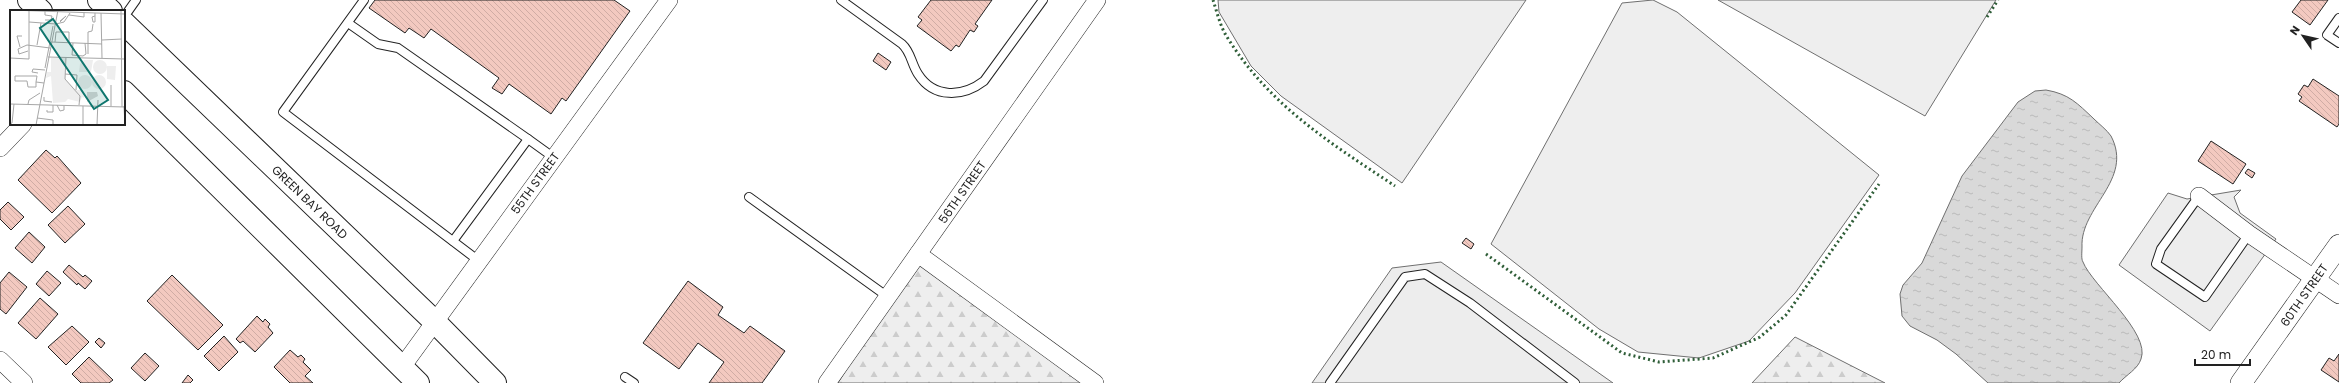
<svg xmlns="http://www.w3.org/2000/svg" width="2339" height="383" viewBox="0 0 2339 383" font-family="Poppins,sans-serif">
  <defs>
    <pattern id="forest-firs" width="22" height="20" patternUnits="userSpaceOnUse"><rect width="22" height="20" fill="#eee"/><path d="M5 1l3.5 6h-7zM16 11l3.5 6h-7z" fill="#ccc"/></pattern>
    <pattern id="water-ripples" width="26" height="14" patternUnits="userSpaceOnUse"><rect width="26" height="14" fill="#d9d9d9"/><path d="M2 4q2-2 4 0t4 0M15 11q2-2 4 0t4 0" fill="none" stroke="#bababa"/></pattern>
    <pattern id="building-back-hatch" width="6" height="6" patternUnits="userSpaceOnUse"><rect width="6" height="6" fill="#f3c9c0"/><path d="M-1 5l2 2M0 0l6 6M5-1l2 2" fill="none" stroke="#d0aca5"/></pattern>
  </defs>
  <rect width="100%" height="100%" fill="#fff"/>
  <g fill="url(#forest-firs)" stroke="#6f6f6f">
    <path d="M918 254 1095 383H838Z"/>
    <path d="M1795 337 1885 383H1752Z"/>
  </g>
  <g fill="#eee" stroke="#6f6f6f">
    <path d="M1218 0H1526L1402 183 1281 96 1251 66 1219 12Z"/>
    <path d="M1653 0 1677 12 1879 175 1795 293 1749 341 1699 358 1638 352 1599 329 1491 244 1622 3Z"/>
    <path d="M1718 0H1996L1925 116Z"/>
  </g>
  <g fill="#ededed" stroke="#6f6f6f">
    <path d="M2241 190 2234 197 2240 213 2276 239 2210 331 2119 265 2168 193 2187 199Z"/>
    <path d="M1441 262 1613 383H1312L1392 268Z"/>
  </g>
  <path fill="url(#water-ripples)" stroke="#6f6f6f" d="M2046 90C2069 94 2077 103 2094 119 2099 124 2107 130 2111 136 2134 180 2080 207 2082 247 2082 252 2081 259 2083 262 2092 285 2151 333 2141 359 2138 369 2126 375 2119 383H1988L1956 354 1937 340 1910 326 1902 316 1900 294 1903 285 1922 263 1962 176 2018 102 2035 91Z"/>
  <g fill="url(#building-back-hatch)" stroke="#222">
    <path d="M375 0H614L630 11 566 101 562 98 551 114 509 84 502 94 492 88 499 78 431 29 424 38 409 28 405 33 369 8Z"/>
    <path d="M931 0H992L975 24 978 26 974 32 970 30 959 47 956 45 951 51 917 26 922 20 918 17Z"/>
    <path d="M2301 0H2328L2310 25 2292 12Z"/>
    <path d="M878 53 891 62 886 70 873 61Z"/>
    <path d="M2313 79 2339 96V124L2337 127 2299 101 2302 97 2298 94 2304 85 2308 87Z"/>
    <path d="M2211 141 2246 164 2233 184 2198 161Z"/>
    <path d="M46 150 55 158 57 156 81 183 52 213 18 180Z"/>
    <path d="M2248 169 2255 173 2252 178 2245 173Z"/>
    <path d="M8 202 24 217 11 230 0 219V210Z"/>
    <path d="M68 206 85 224 65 243 48 225Z"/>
    <path d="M29 232 45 247 32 263 15 248Z"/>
    <path d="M1466 238 1474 244 1471 249 1462 243Z"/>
    <path d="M69 265 83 277 85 275 92 281 85 289 78 283 77 285 63 272Z"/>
    <path d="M47 271 61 283 49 296 36 284Z"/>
    <path d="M9 272 27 287 6 314 0 309V283Z"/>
    <path d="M172 275 223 325 198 350 147 301Z"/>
    <path d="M688 281 723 307 718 315 744 333 750 326 785 351 762 383H709L724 362 698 343 679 369 643 343Z"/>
    <path d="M40 298 58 314 36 339 18 323Z"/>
    <path d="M257 316 263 322 265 319 270 324 268 327 273 333 255 352 243 341 240 343 236 339Z"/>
    <path d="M72 326 89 342 66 365 48 347Z"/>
    <path d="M224 336 238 352 219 371 204 356Z"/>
    <path d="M99 338 105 343 101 348 95 342Z"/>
    <path d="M290 350 298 357 301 355 305 359 303 362 311 370 305 376 313 383H290L274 367Z"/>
    <path d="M145 353 159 366 145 381 131 368Z"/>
    <path d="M2339 354V382L2321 370 2329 358 2334 361Z"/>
    <path d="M89 357 113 380 109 383H81L72 374Z"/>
    <path d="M188 375 193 380 190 383H182Z"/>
  </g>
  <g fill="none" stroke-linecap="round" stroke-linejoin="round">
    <g stroke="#222" stroke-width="10">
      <g id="service">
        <path d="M364 0 283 112 479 261"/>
        <path d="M841 0 902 44C911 52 911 63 918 74 934 99 963 97 984 81L1043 0"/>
        <path d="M124 17 136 0"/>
        <path d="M2339 18 2327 35 2339 43"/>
        <path d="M348 23 378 44 398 48 528 139"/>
        <path d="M2199 196 2161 249 2156 264 2205 297 2249 234"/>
        <path d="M749 197 888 297"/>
        <path d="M453 241 528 139 553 157"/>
        <path d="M625 377 634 383"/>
        <path d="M1330 383 1405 277 1425 274 1470 303 1575 383"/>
      </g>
    </g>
    <g stroke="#222" stroke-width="18">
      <g id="minor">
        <path d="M0 148 23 124"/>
        <path d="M2199 196 2249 234 2339 295"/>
        <path d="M918 254 1095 383"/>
        <path d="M0 360 24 383"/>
        <path d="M402 367 669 0"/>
        <path d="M827 383 1097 0"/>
      </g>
    </g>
    <g stroke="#222" stroke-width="22">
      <path id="tertiary" d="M2241 383 2339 245"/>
    </g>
    <g stroke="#222" stroke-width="24">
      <g id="primary">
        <path d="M29 0 41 11"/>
        <path d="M99 0 111 11"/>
        <path d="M124 23 434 321 495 383"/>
        <path d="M124 92 418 383"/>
      </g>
    </g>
    <use href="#service" stroke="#fff" stroke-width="8"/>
    <use href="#minor" stroke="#fff" stroke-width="17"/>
    <use href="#tertiary" stroke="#fff" stroke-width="21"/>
    <use href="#primary" stroke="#fff" stroke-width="22"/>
    <g stroke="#2f5e38" stroke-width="3" stroke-dasharray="2 3" stroke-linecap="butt">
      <path d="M1213 0C1217 12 1220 26 1227 37 1270 106 1329 142 1395 186"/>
      <path d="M1987 17 1998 0"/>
      <path d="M1486 254 1622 353 1659 362 1713 358 1760 337 1786 315 1879 184"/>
    </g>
  </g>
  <g text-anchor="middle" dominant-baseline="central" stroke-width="3" stroke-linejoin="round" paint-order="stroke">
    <g font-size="12" fill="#222" stroke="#fff">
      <text transform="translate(535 183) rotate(-54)">55TH STREET</text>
      <text transform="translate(962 192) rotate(-55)">56TH STREET</text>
      <text transform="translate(310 202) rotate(44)">GREEN BAY ROAD</text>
      <text transform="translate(2304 295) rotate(-55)">60TH STREET</text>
    </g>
  </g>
  <g transform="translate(10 10)">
    <rect width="115" height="115" fill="#fff"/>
    <path d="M56 47 55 69 66 80H73L74 88 72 87 70 92 58 89 55 92 43 93 41 66 36 68 37 62H41V48Z" fill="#eee"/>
    <path d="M74 50H83L81 62H69L70 54ZM83 57a7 7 0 1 1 14 0a7 7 0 1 1-14 0ZM97 56H106L105 70 97 69ZM68 72a7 7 0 1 1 14 0a7 7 0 1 1-14 0ZM82 72a7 7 0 1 1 14 0a7 7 0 1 1-14 0Z" fill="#eee"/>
    <path d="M77 82H87L88 86 77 92Z" fill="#d9d9d9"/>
    <path fill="none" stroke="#a7a7a7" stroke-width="1" d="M0 0 115 4M111 0 112 97M35 1V5L42 6 41 10H35M91 3 92 48M59 5 74 7V2M85 6 82 7 83 12H85V3M50 11 56 6 50 12M19 12 46 14 54 12 60 3M92 30 112 29M41 32 92 34M45 32 46 22H59V33M63 33 62 45 73 46 76 44 75 33M27 35 31 13M10 37 7 26H12M18 41 9 44 8 39 17 35 40 38M78 44V22L82 21 83 14M38 47 115 49M56 47 55 69 70 86 69 95M0 48 19 49V0M35 58 43 16M28 63 22 62 23 59 35 60M55 64 67 65 66 80M26 72V77H18L17 71H5V66H27L26 72 34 73M101 75V96M34 87V91L42 92M0 94 115 97M18 94 19 90 30 83M47 95 50 101 54 100V96M114 96 115 115M37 100V102H43V95M27 108 43 110V115M0 114 2 113 4 94M26 115 48 0M73 115V96M87 115 88 90"/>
    <path fill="#0f766e" fill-opacity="0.15" stroke="#0f766e" stroke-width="2" d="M43 9 98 90 84 99 30 18Z"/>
    <rect width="115" height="115" fill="none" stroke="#222" stroke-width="2"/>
  </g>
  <g transform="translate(2303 36) rotate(304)" stroke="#ffffff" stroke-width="3" paint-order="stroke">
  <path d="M0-3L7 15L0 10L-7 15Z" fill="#222222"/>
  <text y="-6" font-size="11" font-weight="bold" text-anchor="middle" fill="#222222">N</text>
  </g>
  <path d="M2195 359v6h55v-6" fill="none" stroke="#222222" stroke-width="2"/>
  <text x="2201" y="359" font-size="12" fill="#222222" stroke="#ffffff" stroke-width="3" paint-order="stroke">20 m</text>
</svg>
